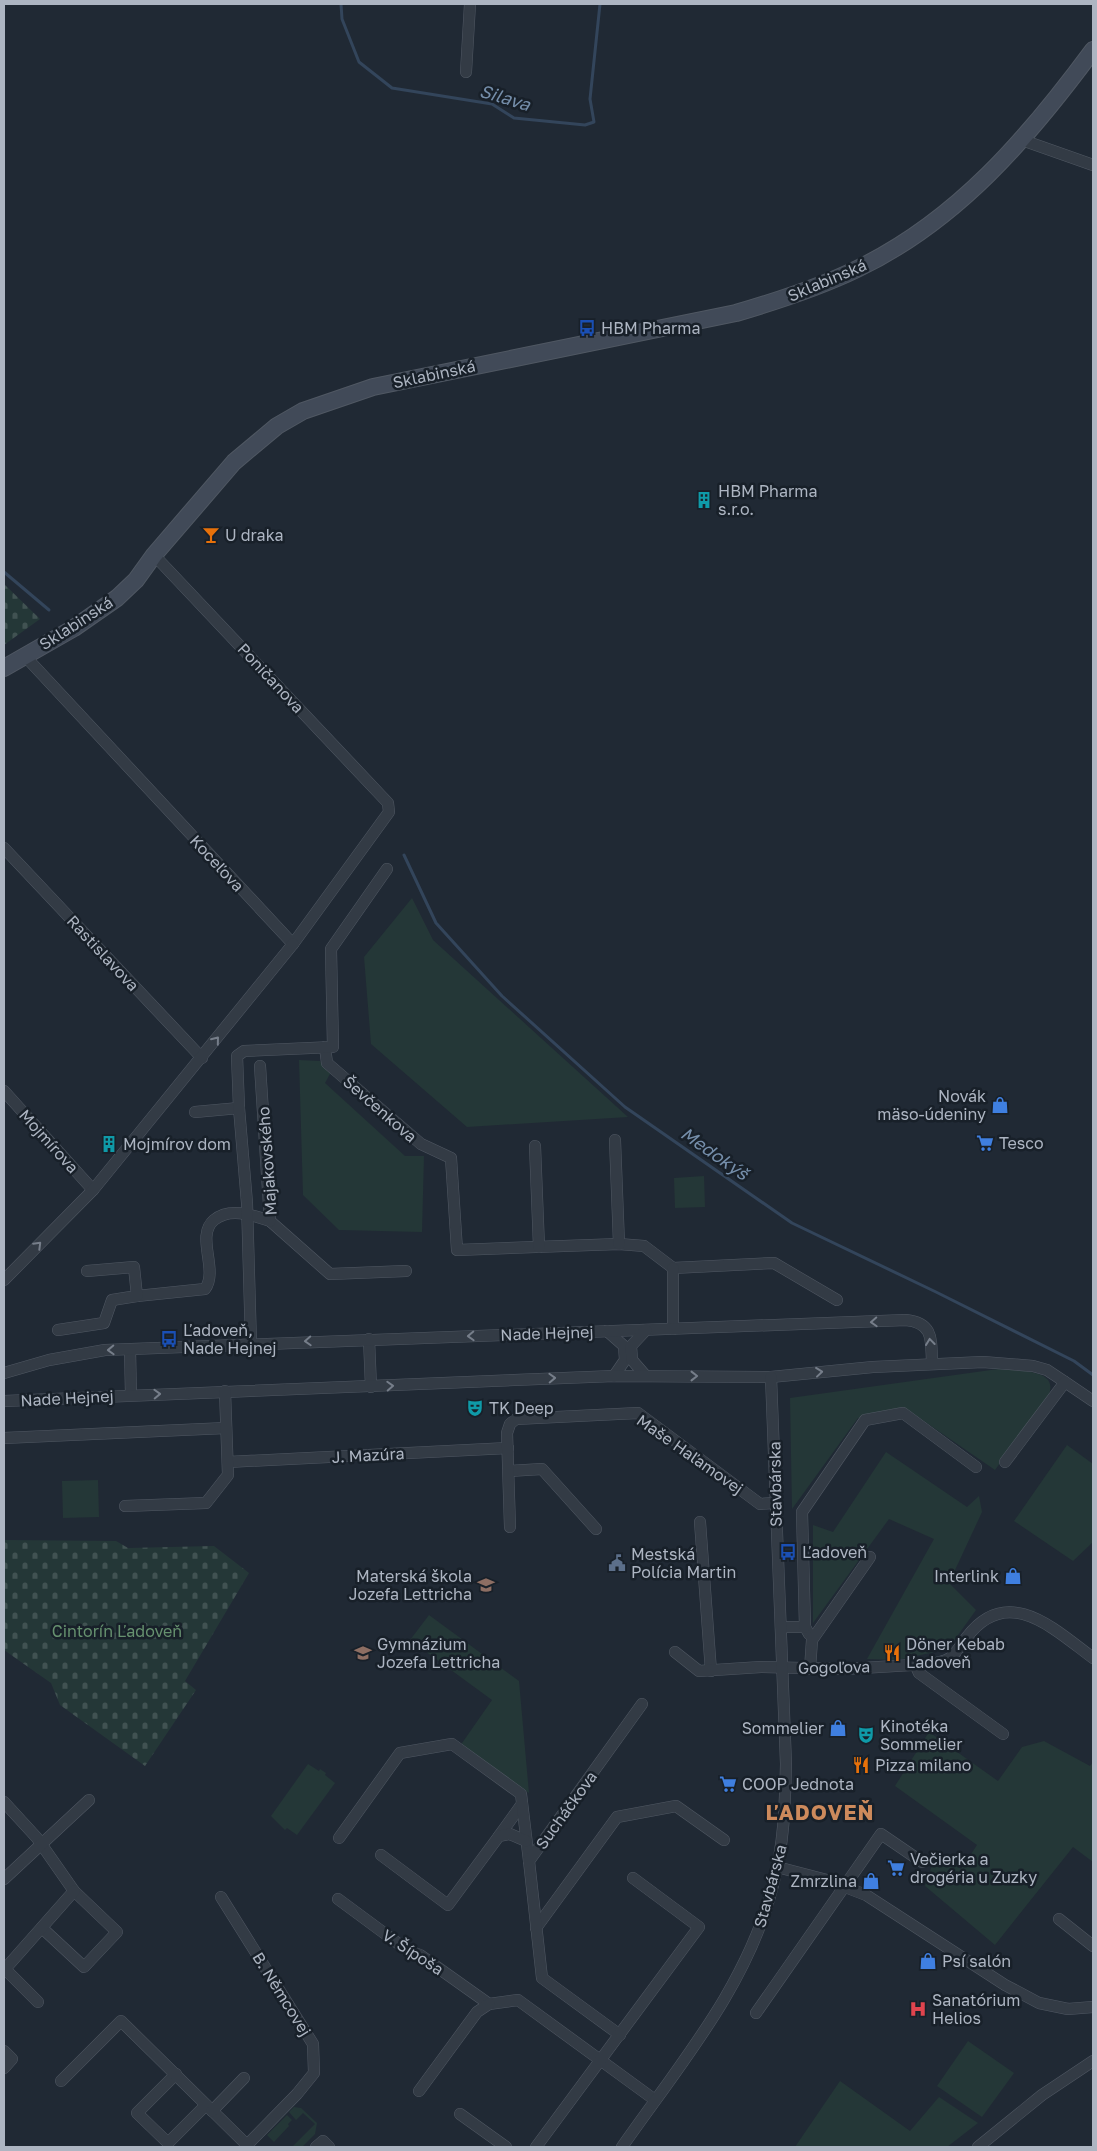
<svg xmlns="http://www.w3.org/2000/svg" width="1097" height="2151" viewBox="0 0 1097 2151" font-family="'Golos Text',sans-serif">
  <defs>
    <pattern id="cemetery-stones" width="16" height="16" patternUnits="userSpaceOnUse" patternTransform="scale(1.25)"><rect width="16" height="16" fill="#243737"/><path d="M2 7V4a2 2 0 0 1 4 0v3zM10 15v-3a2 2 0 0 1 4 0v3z" fill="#415252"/></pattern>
  </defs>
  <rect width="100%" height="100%" fill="#202934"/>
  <g fill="#243737">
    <path d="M412 898 433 940 628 1117 467 1127 371 1044 364 957Z"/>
    <path d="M299 1060 320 1061 331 1072 325 1083 405 1156H424L422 1232 339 1230 303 1195Z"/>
    <path d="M704 1176 705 1207 675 1208 674 1178Z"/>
    <path d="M998 1369C1015 1371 1059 1368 1049 1394L995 1470 905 1408 858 1418 792 1509 790 1398Z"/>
    <path d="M1067 1445 1093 1464V1542L1073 1561 1014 1521Z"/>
    <path d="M886 1452 967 1507 979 1496 982 1512 949 1583 976 1610 948 1649 898 1660 867 1659 934 1539 889 1519 813 1623V1525L833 1532Z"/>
    <path d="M98 1480 99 1517 63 1518 62 1481Z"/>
    <path d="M429 1615 519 1681 529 1793 460 1746 492 1700 410 1640Z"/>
    <path d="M929 1732 998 1781 1022 1747 1044 1741 1090 1766 1093 1762V1862L1073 1847 995 1945 925 1886 936 1853 961 1869 977 1845 895 1786Z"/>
    <path d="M308 1764 319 1771 320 1769 326 1773 325 1775 335 1783 297 1835 287 1828 285 1830 271 1816Z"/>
    <path d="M968 2041 1014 2073 982 2117 937 2086Z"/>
    <path d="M840 2081 910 2131 939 2097 978 2123 947 2147H795Z"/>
    <path d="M294 2107 301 2108 317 2123 315 2134 302 2147H292L315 2124 303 2113 296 2120 289 2112Z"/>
    <path d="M287 2115 292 2120 288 2124 289 2126 274 2142 267 2135Z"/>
  </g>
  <g fill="url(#cemetery-stones)">
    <path d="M4 584 40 619 4 645Z"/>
    <path d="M4 1540 116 1541 128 1548 214 1546 249 1573 185 1681 196 1690 145 1766 60 1705 51 1683 4 1650Z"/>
  </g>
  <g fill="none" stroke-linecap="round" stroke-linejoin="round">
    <g stroke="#33455b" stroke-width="3">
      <path d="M341 4 342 19 359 62 392 88 492 104 514 118 585 125 594 122 590 99 600 4"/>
      <path d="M4 572 49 610"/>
      <path d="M404 855 436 923 502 996 625 1107 792 1223 936 1292 1074 1361 1093 1375"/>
    </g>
    <g stroke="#505863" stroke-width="12">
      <g id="street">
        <path d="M466 72 470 4"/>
        <path d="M1022 140 1093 165"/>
        <path d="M24 655 293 944 389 812 388 803 154 555"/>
        <path d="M4 848 202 1058"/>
        <path d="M325 1047 327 1063 421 1144 451 1158 457 1250 619 1244 644 1246 673 1268 774 1263 837 1300"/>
        <path d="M260 1066 270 1221 330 1274 406 1271"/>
        <path d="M4 1091 93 1190"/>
        <path d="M195 1112 239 1108"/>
        <path d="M615 1140 619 1244"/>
        <path d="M535 1146 539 1247"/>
        <path d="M673 1268V1329"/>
        <path d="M4 1280 93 1190 293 944"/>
        <path d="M137 1296 205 1289C219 1270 195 1236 214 1220 230 1207 252 1215 270 1221"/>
        <path d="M58 1330 104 1323 112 1300 137 1296 134 1267 87 1271"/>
        <path d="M607 1331 624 1346 625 1360 614 1376"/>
        <path d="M369 1339 371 1387"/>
        <path d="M251 1344 247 1203 239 1108 237 1056 244 1051 333 1047 331 949 387 869"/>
        <path d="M130 1350 131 1395"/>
        <path d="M4 1373 49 1360 105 1350 906 1320C934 1323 931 1340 932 1363"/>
        <path d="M645 1375 632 1360 631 1346 646 1330"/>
        <path d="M4 1401 614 1376 771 1377 873 1367 983 1362 1033 1366 1047 1370 1065 1382"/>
        <path d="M4 1438 226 1428"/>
        <path d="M228 1462 508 1448"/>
        <path d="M1005 1462 1065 1382 1093 1401"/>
        <path d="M509 1471 542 1469 596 1529"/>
        <path d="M125 1506 206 1503 228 1475 225 1391"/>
        <path d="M700 1522 711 1671"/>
        <path d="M510 1527 507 1433 510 1424 516 1419 638 1413 760 1504 774 1503"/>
        <path d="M781 1627H805L809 1634"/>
        <path d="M805 1627 802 1512 865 1420 903 1413 976 1467"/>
        <path d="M675 1652 699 1671 761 1667 845 1669 929 1664C954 1661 953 1655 967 1637 1008 1583 1055 1630 1093 1658"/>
        <path d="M915 1664 919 1673 1003 1734"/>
        <path d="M810 1669 812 1640 870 1557"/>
        <path d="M4 1802 37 1838 74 1891 117 1932 84 1967 42 1928"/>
        <path d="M499 1836 522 1804"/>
        <path d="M339 1838 400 1753 452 1744 521 1794 529 1861"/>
        <path d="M381 1855 448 1905 499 1836 510 1834 526 1841"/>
        <path d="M777 1867 827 1880 866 1895 1005 1985 1039 2003 1068 2009 1093 2007"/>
        <path d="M4 1879 89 1800"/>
        <path d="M221 1897 313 2044 314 2073 297 2094 245 2147"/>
        <path d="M338 1899 407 1950 420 1955 489 2004 518 2000 655 2100"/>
        <path d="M1059 1919 1093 1946"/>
        <path d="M536 1928 617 1817 676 1806 724 1840"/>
        <path d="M38 2002 5 1969 74 1891"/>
        <path d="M756 2013 881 1834 922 1862"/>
        <path d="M620 2035 542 1978 529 1861 642 1704"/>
        <path d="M4 2051 12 2059 4 2068"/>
        <path d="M176 2074 137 2113 168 2143 206 2105"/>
        <path d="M61 2081 121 2021 247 2145"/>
        <path d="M419 2091 477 2012 489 2004"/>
        <path d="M212 2111 244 2078"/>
        <path d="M460 2114 506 2147"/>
        <path d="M316 2147 323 2141 329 2147"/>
        <path d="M536 2147 699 1927 633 1878"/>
        <path d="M622 2147C680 2064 748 1985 773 1885 784 1845 785 1805 786 1764L771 1377"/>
        <path d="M978 2147 1042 2095 1093 2061"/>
      </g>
    </g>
    <g stroke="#505863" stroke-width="18">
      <path id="secondary" d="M4 668 74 628 117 598 136 580 154 555 234 462 277 426 303 411 373 387 736 313C777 301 818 288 857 269 957 221 1028 138 1093 50"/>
    </g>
    <use href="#street" stroke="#333b45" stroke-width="11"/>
    <use href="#secondary" stroke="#414a58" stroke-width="16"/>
  </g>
  <defs><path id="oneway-chevron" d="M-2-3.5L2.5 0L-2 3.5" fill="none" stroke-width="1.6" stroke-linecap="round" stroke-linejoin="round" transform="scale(1.25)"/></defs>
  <g stroke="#767e8a">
    <use href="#oneway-chevron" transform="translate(216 1040) rotate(-51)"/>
    <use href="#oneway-chevron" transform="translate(38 1245) rotate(-45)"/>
    <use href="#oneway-chevron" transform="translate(874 1322) rotate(177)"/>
    <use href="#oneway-chevron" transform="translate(471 1336) rotate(178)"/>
    <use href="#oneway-chevron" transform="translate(308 1341) rotate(177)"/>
    <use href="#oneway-chevron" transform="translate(930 1342) rotate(-97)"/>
    <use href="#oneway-chevron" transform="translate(111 1350) rotate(178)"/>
    <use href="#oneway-chevron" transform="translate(819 1372) rotate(-6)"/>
    <use href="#oneway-chevron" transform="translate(694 1376)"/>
    <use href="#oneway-chevron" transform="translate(552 1378) rotate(-2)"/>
    <use href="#oneway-chevron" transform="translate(390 1386) rotate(-3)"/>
    <use href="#oneway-chevron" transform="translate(157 1394) rotate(-2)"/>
  </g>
  <defs>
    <g id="bus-bare" transform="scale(1.35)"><path d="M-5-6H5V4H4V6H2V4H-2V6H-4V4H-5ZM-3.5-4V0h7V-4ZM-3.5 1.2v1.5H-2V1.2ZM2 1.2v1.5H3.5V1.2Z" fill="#1a4fb4" stroke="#182029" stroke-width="2.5" paint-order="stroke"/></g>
    <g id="building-bare" transform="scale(1.35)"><path d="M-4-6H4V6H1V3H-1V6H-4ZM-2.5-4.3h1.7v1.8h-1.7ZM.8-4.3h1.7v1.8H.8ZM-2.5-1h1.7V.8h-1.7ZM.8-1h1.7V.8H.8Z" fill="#0f9aa8" stroke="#182029" stroke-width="2.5" paint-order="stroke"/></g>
    <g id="bar-bare" transform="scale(1.35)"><path d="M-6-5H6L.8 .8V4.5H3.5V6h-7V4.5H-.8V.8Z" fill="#e8710a" stroke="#182029" stroke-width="2.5" paint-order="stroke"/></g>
    <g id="shop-bare" transform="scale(1.35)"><path d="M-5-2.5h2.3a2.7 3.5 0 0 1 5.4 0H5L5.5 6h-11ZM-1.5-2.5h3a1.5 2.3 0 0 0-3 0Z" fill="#3f7fe0" stroke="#182029" stroke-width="2.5" paint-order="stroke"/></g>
    <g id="supermarket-bare" transform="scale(1.35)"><path d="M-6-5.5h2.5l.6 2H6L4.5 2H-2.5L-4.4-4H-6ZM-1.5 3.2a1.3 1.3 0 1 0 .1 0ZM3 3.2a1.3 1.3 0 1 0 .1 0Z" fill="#3f7fe0" stroke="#182029" stroke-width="2.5" paint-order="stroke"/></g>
    <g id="theatre-bare" transform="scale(1.35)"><path d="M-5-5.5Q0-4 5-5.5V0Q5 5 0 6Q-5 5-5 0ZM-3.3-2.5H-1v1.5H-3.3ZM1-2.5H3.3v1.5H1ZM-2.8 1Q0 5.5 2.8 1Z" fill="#0f9aa8" stroke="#182029" stroke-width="2.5" paint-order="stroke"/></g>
    <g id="civic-bare" transform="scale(1.35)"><path d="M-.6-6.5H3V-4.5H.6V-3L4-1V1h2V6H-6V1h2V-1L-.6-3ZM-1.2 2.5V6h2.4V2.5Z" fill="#5c6f8a" stroke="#182029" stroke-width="2.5" paint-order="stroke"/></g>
    <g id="school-bare" transform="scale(1.35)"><path d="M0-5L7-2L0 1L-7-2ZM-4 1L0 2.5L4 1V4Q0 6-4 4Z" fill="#8d6e63" stroke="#182029" stroke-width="2.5" paint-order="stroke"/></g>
    <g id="restaurant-bare" transform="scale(1.35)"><path d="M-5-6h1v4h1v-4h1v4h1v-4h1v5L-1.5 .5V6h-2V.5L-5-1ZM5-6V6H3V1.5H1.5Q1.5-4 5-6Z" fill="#e8710a" stroke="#182029" stroke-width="2.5" paint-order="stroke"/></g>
    <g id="hospital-bare" transform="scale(1.35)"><path d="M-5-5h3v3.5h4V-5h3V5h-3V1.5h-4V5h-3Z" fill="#e0444e" stroke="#182029" stroke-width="2.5" paint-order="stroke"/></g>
  </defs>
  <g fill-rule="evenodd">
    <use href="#bus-bare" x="587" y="328"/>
    <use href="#building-bare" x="704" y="500"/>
    <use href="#bar-bare" x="211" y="535"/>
    <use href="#shop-bare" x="1000" y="1105"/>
    <use href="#supermarket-bare" x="985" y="1143"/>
    <use href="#building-bare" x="109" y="1144"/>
    <use href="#bus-bare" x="169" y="1339"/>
    <use href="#theatre-bare" x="475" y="1408"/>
    <use href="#bus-bare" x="788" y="1552"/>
    <use href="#civic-bare" x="617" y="1563"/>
    <use href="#shop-bare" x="1013" y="1576"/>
    <use href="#school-bare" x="486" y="1585"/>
    <use href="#school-bare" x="363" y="1653"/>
    <use href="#restaurant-bare" x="892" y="1653"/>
    <use href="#shop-bare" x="838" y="1728"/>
    <use href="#theatre-bare" x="866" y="1735"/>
    <use href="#restaurant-bare" x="861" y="1765"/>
    <use href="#supermarket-bare" x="728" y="1784"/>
    <use href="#supermarket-bare" x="896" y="1868"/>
    <use href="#shop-bare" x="871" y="1881"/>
    <use href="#shop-bare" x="928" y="1961"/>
    <use href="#hospital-bare" x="918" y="2009"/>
  </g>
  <g text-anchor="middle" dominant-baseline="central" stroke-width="5" stroke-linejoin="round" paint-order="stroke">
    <g font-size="16" fill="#adb5c2" stroke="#182029">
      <text transform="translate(827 280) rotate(-23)">Sklabinská</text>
      <text transform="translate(434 374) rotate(-12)">Sklabinská</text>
      <text transform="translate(76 623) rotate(-33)">Sklabinská</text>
      <text transform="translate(271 678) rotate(47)">Poničanova</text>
      <text transform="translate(217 863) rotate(47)">Koceľova</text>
      <text transform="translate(103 953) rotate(47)">Rastislavova</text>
      <text transform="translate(380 1109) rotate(41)">Ševčenkova</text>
      <text transform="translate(49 1141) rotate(48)">Mojmírova</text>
      <text transform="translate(267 1161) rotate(-94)">Majakovského</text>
      <text transform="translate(547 1333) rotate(-2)">Nade Hejnej</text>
      <text transform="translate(67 1398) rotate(-3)">Nade Hejnej</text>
      <text transform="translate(690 1454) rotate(35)">Maše Haľamovej</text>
      <text transform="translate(368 1455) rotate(-3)">J. Mazúra</text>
      <text transform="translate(775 1484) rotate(-91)">Stavbárska</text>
      <text transform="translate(834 1667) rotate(-1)">Gogoľova</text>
      <text transform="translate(566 1810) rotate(-54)">Sucháčkova</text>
      <text transform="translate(770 1886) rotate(-75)">Stavbárska</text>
      <text transform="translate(413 1952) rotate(33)">V. Šípoša</text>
      <text transform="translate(282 1994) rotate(58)">B. Němcovej</text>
    </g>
    <g font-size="16" fill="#adb5c2" stroke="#182029" text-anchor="start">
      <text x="601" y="328">HBM Pharma</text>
      <text x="718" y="491">HBM Pharma<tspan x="718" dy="18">s.r.o.</tspan></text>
      <text x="225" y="535">U draka</text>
      <text x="986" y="1096" text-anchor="end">Novák<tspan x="986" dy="18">mäso-údeniny</tspan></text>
      <text x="999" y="1143">Tesco</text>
      <text x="123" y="1144">Mojmírov dom</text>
      <text x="183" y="1330">Ľadoveň,<tspan x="183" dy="18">Nade Hejnej</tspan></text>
      <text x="489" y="1408">TK Deep</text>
      <text x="802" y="1552">Ľadoveň</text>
      <text x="631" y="1554">Mestská<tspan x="631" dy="18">Polícia Martin</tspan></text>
      <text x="472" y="1576" text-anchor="end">Materská škola<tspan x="472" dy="18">Jozefa Lettricha</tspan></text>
      <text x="999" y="1576" text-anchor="end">Interlink</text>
      <text x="377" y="1644">Gymnázium<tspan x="377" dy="18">Jozefa Lettricha</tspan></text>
      <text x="906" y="1644">Döner Kebab<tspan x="906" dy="18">Ľadoveň</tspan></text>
      <text x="880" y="1726">Kinotéka<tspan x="880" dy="18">Sommelier</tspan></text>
      <text x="824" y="1728" text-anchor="end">Sommelier</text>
      <text x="875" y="1765">Pizza milano</text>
      <text x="742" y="1784">COOP Jednota</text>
      <text x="910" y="1859">Večierka a<tspan x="910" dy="18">drogéria u Zuzky</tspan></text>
      <text x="857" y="1881" text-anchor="end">Zmrzlina</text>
      <text x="942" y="1961">Psí salón</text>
      <text x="932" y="2000">Sanatórium<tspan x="932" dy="18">Helios</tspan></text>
    </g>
    <g font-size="16" fill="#66916f" stroke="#182029">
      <text x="117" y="1631">Cintorín Ľadoveň</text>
    </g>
    <g font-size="18" font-style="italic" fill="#758eaa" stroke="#182029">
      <text transform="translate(505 97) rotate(17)">Silava</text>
      <text transform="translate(715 1153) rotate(35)">Medokýš</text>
    </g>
    <g font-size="21" font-weight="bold" letter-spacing="1" fill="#cd8a5c" stroke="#182029">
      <text x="820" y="1812">ĽADOVEŇ</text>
    </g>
  </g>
  <rect width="1097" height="2151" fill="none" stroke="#adb5c2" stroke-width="10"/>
</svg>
